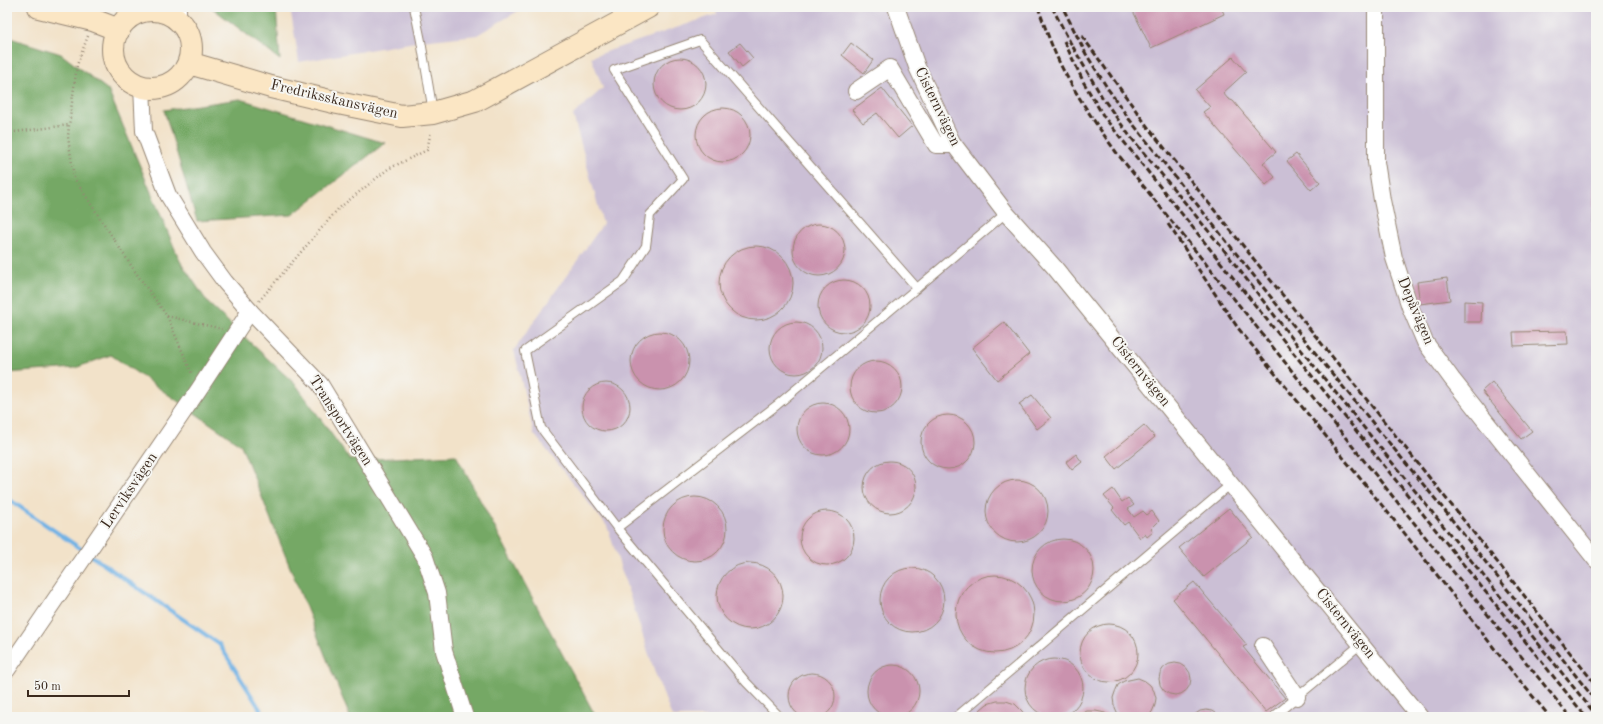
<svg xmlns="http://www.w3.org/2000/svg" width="1603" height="724" viewBox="0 0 1603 724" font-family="'Old Standard TT',serif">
  <rect width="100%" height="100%" fill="#f6f6f2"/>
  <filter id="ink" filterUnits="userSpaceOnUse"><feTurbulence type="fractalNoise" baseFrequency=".025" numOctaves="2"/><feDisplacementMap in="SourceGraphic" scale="8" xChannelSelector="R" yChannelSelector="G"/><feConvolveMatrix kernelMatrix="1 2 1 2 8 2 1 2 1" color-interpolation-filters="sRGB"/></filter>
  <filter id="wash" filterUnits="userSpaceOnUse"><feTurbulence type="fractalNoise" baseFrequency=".012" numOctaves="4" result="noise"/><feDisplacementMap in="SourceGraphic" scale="16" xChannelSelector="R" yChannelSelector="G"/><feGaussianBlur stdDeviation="0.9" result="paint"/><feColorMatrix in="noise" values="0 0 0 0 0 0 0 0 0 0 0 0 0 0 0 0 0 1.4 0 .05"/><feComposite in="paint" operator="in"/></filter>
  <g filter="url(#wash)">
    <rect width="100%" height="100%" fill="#f2e2c9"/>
    <g fill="#cbbfd5">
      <path d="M290 7H525L477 35 421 41 299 62Z"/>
      <path d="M715 7H1596V717H672L655 673 607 526 534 434 514 350 603 224 573 115 603 88 591 57 717 14Z"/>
    </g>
    <g fill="#74a865" stroke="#586942">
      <path d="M211 7H276L280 60Z"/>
      <path d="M7 37 61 54 108 90 180 261 208 303 297 386 350 460 456 455 596 717H350L241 445 111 355 75 368 7 373Z"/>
      <path d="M240 99 385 143 292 215 197 221 164 110Z"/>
    </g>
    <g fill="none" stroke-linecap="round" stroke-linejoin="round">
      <g stroke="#71b2e5" stroke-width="4">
        <path d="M7 498 84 551"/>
        <path d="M90 555 219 644 265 717"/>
      </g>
    </g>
    <g id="blocks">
      <g fill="#ca92ae">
        <path d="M1131 7H1221L1224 14 1151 48Z"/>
        <path d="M740 43 753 58 742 67 729 51Z"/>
        <path d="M851 43 873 60 864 73 842 55Z"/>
        <path d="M1233 57 1246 72 1223 93 1228 99 1233 101 1276 152 1263 163 1275 177 1266 185 1203 112 1210 107 1195 90Z"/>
        <circle cx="680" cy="84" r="26"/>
        <path d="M882 88 912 126 898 138 877 113 863 123 852 110Z"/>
        <circle cx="723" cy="135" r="27"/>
        <path d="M1296 154 1320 182 1311 190 1287 161Z"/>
        <path d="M1594 176H1596V231H1593Z"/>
        <circle cx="819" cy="250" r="26"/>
        <circle cx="756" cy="283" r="37"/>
        <path d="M1447 278 1450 300 1420 304 1417 282Z"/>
        <circle cx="844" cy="306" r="26"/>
        <path d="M1464 301 1482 302 1481 322H1464Z"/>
        <path d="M1004 322 1029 354 997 380 972 348Z"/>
        <circle cx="796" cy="348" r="26"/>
        <path d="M1567 331 1568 344 1514 346 1513 332Z"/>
        <circle cx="660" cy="361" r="29"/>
        <circle cx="876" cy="387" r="26"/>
        <path d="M1492 382 1532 431 1521 439 1482 391Z"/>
        <circle cx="606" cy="407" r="24"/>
        <path d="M1032 395 1051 418 1037 429 1019 404Z"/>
        <circle cx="823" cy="429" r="26"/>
        <circle cx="948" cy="442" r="27"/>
        <path d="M1144 425 1155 437 1116 469 1106 456Z"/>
        <path d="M1076 454 1082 462 1072 470 1066 462Z"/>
        <circle cx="890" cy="487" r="26"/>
        <circle cx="1017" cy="511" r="31"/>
        <path d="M1113 489 1122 502 1128 498 1134 505 1128 509 1134 517 1143 511 1147 515 1152 511 1159 521 1151 529 1153 532 1147 537 1145 534 1140 538 1128 522 1124 525 1112 510 1114 508 1104 496Z"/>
        <circle cx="695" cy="529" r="32"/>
        <path d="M1229 508 1253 537 1204 577 1179 548Z"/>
        <circle cx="827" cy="538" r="27"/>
        <circle cx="1063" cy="570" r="31"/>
        <circle cx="750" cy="596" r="33"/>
        <circle cx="912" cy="600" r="32"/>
        <circle cx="995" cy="614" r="39"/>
        <path d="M1194 582 1247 645 1243 647 1285 698 1266 712 1173 599Z"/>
        <circle cx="1109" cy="653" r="29"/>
        <circle cx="1054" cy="688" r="29"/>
        <circle cx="1175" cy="679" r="16"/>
        <circle cx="893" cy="691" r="26"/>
        <circle cx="812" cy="696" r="23"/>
        <path d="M1138 678 1145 681 1150 685 1154 691 1156 698 1155 705 1152 712 1147 717H1122L1117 712 1114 705 1113 698 1115 692 1118 685 1124 681Z"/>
        <path d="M997 701H1006L1015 704 1022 711 1026 717H975L980 710 987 704Z"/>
        <path d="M1206 710 1213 711 1221 717H1191L1200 711Z"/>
        <path d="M1087 711H1096L1105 713 1110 717H1075Z"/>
      </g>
    </g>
  </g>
  <g filter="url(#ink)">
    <use href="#blocks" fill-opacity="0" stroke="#968674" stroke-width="1"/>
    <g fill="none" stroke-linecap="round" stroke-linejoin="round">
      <g stroke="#968674" stroke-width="10">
        <g id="service">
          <path d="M414 7 421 41 433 112"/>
          <path d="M617 528 777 405 917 288"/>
          <path d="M780 717 746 682 617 528 541 428 525 351 623 281 646 246 650 215 683 179 614 70 700 40 917 288 1006 213"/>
          <path d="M956 717 1231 484"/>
          <path d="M1273 717 1361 644"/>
        </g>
      </g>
      <g stroke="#968674" stroke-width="18">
        <g id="minor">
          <path d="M896 7 917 67 952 142 1006 213 1055 268 1420 717"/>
          <path d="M1376 7V162L1382 200 1394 258 1410 307 1425 342 1452 379 1596 560"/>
          <path d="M153 10V7"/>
          <path d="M178 20V7"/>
          <path d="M142 86 144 131 168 195 203 252 225 282 250 311 320 384 425 557 437 593 444 651 465 717"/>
          <path d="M856 91 890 68 936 145H954"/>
          <path d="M1263 646 1297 697"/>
          <path d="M7 670 199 389 250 311"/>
        </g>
      </g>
      <g stroke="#968674" stroke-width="24">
        <g id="secondary">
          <path d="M39 7 93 20 119 30"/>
          <circle cx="152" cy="49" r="39"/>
          <path d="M189 63 271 87 338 103 402 116 433 113 475 101 648 7"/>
        </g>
      </g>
      <g stroke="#968674" stroke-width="2.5" stroke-dasharray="1 3" stroke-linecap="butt">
        <path d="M88 36 77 65 69 125 68 137 74 178 134 270 167 316 192 374"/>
        <path d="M7 133 69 125"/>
        <path d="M259 301 338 209 388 169 427 150 431 131"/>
        <path d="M167 316 222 329"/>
      </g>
      <use href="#service" stroke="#fff" stroke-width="8"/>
      <use href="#minor" stroke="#fff" stroke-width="16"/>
      <use href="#secondary" stroke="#fbe6c4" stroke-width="22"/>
      <g stroke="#3b2a1e" stroke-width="3" stroke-dasharray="6 3" stroke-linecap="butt">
        <path d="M1038 7C1046 30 1054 54 1066 75 1081 102 1098 127 1116 152L1570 717"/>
        <path d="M1052 7 1070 42 1102 97 1129 135 1220 245 1302 351 1596 715"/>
        <path d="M1064 10 1086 54 1108 89 1129 119 1321 360 1441 506 1596 701"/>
        <path d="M1082 36 1150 130 1596 685"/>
        <path d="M1064 41 1084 83 1104 117 1586 717"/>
        <path d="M1168 224 1238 328 1402 530 1511 670 1550 717"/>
      </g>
    </g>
  </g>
  <g text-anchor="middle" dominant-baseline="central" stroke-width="4" stroke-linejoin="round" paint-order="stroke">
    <g font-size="15" fill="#3b2a1e" stroke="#f6f6f2">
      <text transform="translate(334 100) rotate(13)">Fredriksskansvägen</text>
      <text transform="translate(937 107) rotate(64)">Cisternvägen</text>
      <text transform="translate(1415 311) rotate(67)">Depåvägen</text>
      <text transform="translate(1140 372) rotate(51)">Cisternvägen</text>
      <text transform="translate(340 421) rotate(57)">Transportvägen</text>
      <text transform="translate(130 491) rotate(-56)">Lerviksvägen</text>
      <text transform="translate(1345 624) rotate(51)">Cisternvägen</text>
    </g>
  </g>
  <rect width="1603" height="724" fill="none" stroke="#f6f6f2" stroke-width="24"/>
  <path d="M28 690v6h101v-6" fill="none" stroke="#3b2a1e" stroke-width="2"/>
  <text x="34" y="690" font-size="12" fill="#3b2a1e" stroke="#f6f6f2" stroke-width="3" paint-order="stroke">50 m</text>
</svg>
